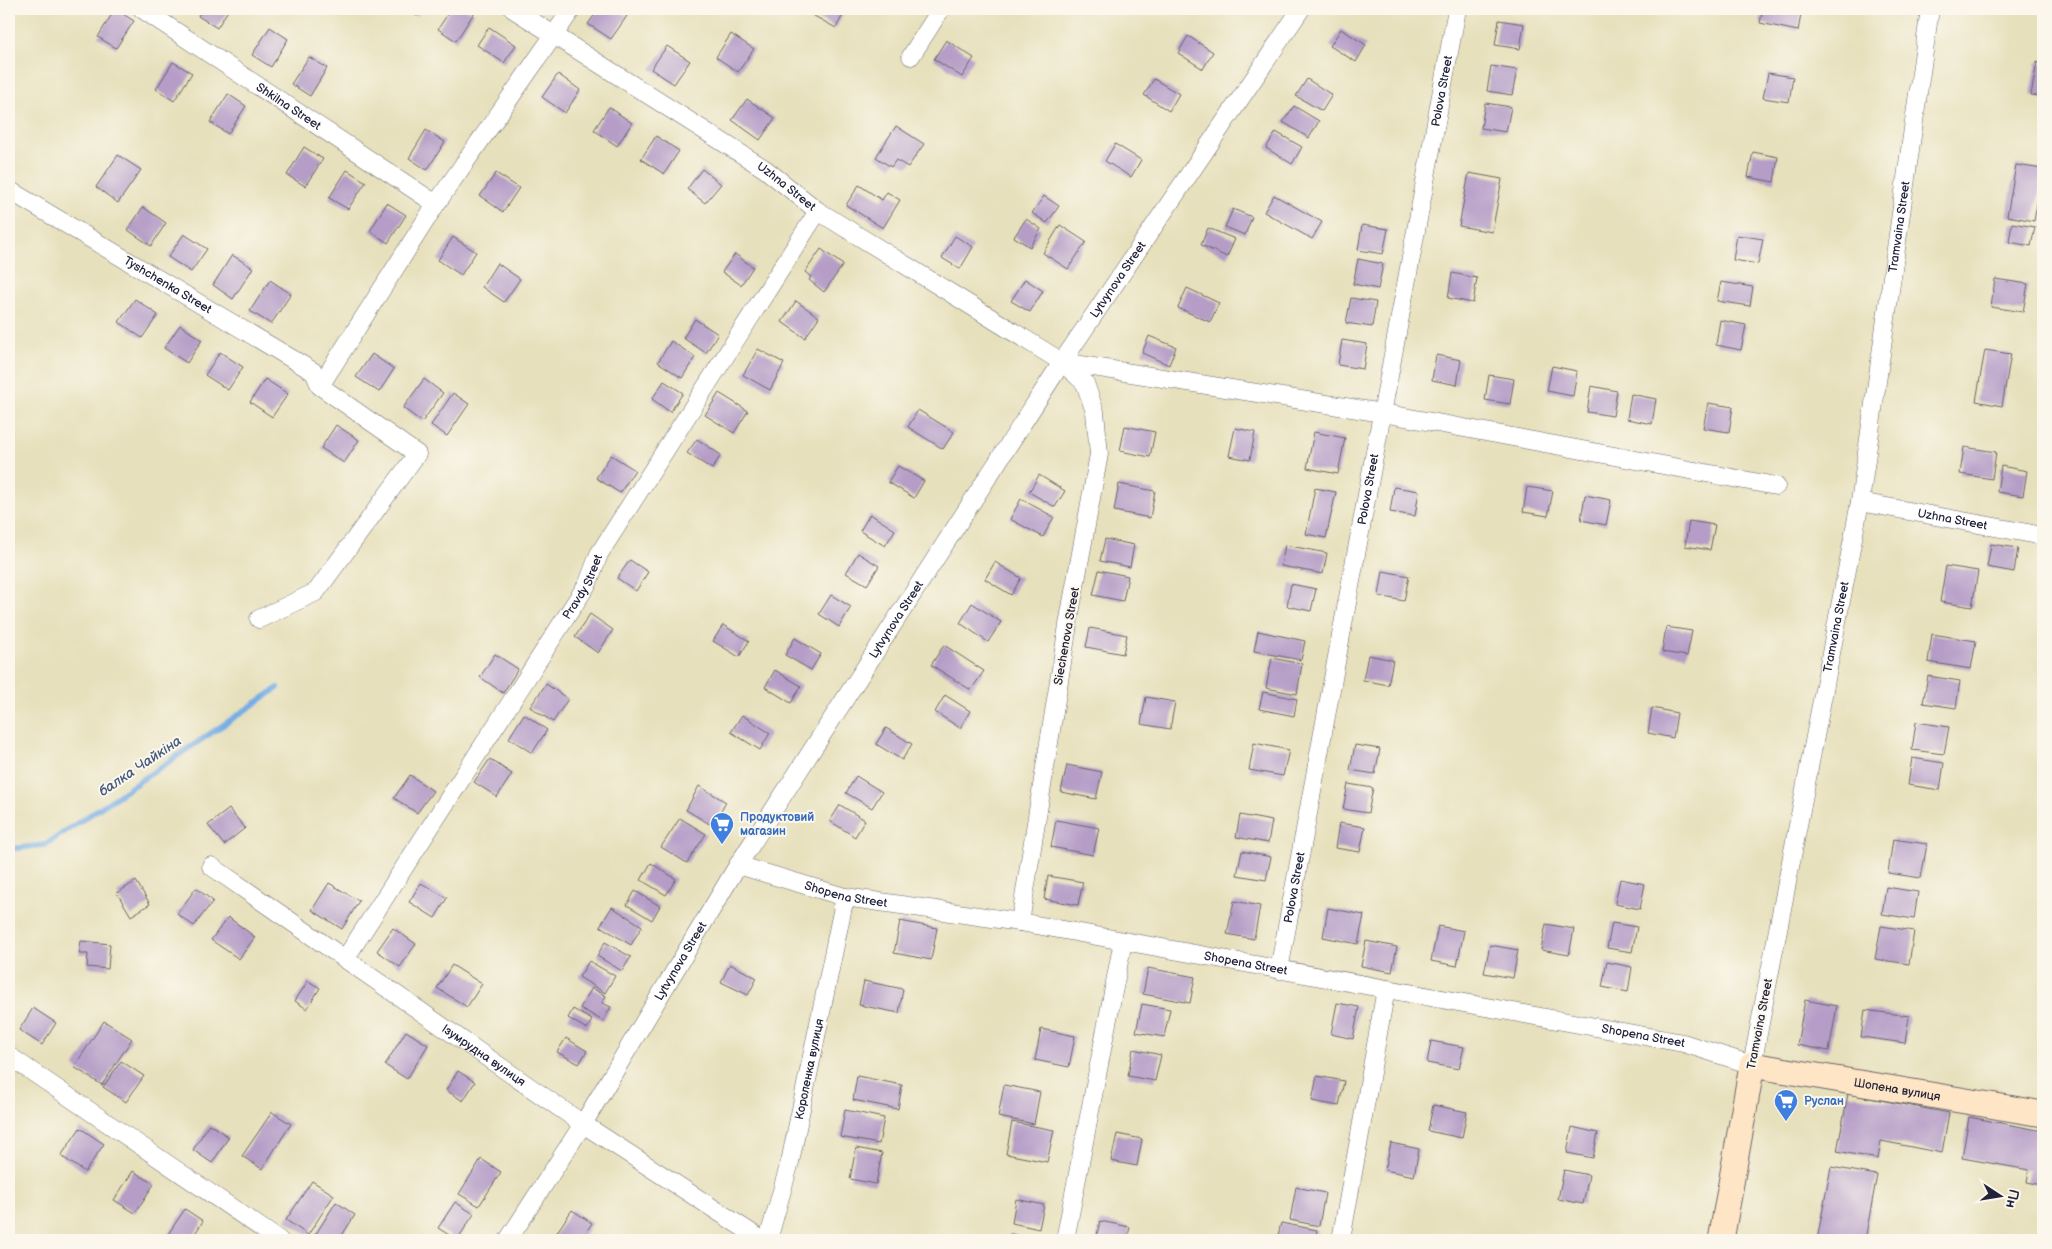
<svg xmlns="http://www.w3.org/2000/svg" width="2052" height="1249" viewBox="0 0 2052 1249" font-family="'Balsamiq Sans',sans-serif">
  <rect width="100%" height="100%" fill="#fbf7ec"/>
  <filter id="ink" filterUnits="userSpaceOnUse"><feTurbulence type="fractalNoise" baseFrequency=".02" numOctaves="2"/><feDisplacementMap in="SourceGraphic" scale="10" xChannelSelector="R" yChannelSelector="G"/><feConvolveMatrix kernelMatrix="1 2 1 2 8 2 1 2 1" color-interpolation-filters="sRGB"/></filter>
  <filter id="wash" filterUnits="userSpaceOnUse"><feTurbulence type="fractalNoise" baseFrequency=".0096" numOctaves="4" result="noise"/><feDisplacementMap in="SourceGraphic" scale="20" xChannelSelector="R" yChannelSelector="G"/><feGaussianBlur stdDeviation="1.12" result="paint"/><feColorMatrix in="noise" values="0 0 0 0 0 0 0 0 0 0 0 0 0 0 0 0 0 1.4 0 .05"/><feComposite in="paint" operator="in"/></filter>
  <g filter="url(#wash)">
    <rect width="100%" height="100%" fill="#e7e0bc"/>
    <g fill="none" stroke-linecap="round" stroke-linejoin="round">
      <path stroke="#76ade5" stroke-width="5.5" d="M9 849 45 845 278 688"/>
    </g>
    <g id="blocks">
      <g fill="#b59dc7">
        <path d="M115 9 134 21 116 48 98 37Z"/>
        <path d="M203 9H229L217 28 198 16Z"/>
        <path d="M406 9H422L417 16Z"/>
        <path d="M451 9H467L474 13 456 41 438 29Z"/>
        <path d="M599 9H616L627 16 611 39 588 24Z"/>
        <path d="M806 9H846L836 28 805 11Z"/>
        <path d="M1763 9H1802L1798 31 1760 23Z"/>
        <path d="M1499 20 1524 24 1520 49 1495 45Z"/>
        <path d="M270 27 288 39 271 67 252 55Z"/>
        <path d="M489 27 516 45 504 63 477 45Z"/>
        <path d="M1341 29 1366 45 1356 62 1330 46Z"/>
        <path d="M731 34 754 49 738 72 716 57Z"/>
        <path d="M1188 36 1213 52 1203 69 1178 53Z"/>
        <path d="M946 40 974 58 962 77 934 59Z"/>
        <path d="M667 46 690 61 674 84 651 69Z"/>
        <path d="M309 57 327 68 310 96 291 84Z"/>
        <path d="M173 62 192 73 174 101 156 89Z"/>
        <path d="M2037 62 2043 64V97L2031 95Z"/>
        <path d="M1491 66 1517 70 1512 95 1487 91Z"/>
        <path d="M1768 73 1793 77 1789 102 1763 98Z"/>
        <path d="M558 74 580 90 565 113 542 97Z"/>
        <path d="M1154 79 1179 94 1169 111 1144 95Z"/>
        <path d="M1307 79 1332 95 1322 111 1296 96Z"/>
        <path d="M228 94 246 106 228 134 210 122Z"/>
        <path d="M747 99 775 118 760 140 732 120Z"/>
        <path d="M1485 103 1511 107 1506 132 1481 128Z"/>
        <path d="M1294 106 1319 121 1309 138 1283 122Z"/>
        <path d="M609 107 632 123 617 146 594 130Z"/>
        <path d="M896 126 924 144 908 167 896 160 891 167 876 157Z"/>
        <path d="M426 130 445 142 427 170 409 158Z"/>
        <path d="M1276 132 1302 147 1292 164 1266 148Z"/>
        <path d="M656 136 679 151 664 174 641 159Z"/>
        <path d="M1115 144 1141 160 1131 177 1105 161Z"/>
        <path d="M304 147 323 159 305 186 287 175Z"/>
        <path d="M1753 152 1778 157 1774 182 1748 177Z"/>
        <path d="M118 155 141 170 118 203 96 187Z"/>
        <path d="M2016 165 2043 169 2034 221 2007 216Z"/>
        <path d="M702 169 721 184 705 203 687 189Z"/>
        <path d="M347 170 366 182 348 209 329 198Z"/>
        <path d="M496 173 519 188 503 212 480 196Z"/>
        <path d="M1469 173 1502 179 1492 232 1459 226Z"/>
        <path d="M859 185 882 200 887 192 900 200 883 228 846 205Z"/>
        <path d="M1274 195 1322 222 1312 239 1264 212Z"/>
        <path d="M1044 196 1059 206 1047 223 1032 213Z"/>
        <path d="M387 203 406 215 388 243 370 231Z"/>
        <path d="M143 207 166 223 151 246 128 230Z"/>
        <path d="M1233 209 1252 217 1245 235 1225 227Z"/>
        <path d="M1026 219 1041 229 1030 247 1014 237Z"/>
        <path d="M2012 223 2035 227 2031 246 2009 242Z"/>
        <path d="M1060 225 1086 242 1068 269 1043 253Z"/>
        <path d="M1362 225 1388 229 1383 254 1358 250Z"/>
        <path d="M1208 228 1235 239 1227 257 1201 245Z"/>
        <path d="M184 234 207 249 191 272 168 257Z"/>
        <path d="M1737 235 1763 239 1758 264 1733 260Z"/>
        <path d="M955 236 973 247 960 269 942 258Z"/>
        <path d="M453 237 476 252 461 275 438 260Z"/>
        <path d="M821 249 843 265 824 292 809 280 811 277 805 272Z"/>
        <path d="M735 254 753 267 741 285 722 272Z"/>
        <path d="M232 255 253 268 233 299 213 285Z"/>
        <path d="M1358 259 1383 264 1378 289 1353 284Z"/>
        <path d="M497 263 520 279 504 302 482 287Z"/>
        <path d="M1452 273 1477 278 1473 303 1448 298Z"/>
        <path d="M1025 279 1043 291 1030 312 1011 301Z"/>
        <path d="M1995 279 2028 284 2023 312 1991 307Z"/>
        <path d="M270 280 291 294 271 324 250 311Z"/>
        <path d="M1721 282 1753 287 1750 306 1717 301Z"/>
        <path d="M1187 288 1219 303 1210 322 1178 308Z"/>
        <path d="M1351 298 1376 302 1372 327 1346 323Z"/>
        <path d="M135 299 158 315 142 338 119 322Z"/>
        <path d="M796 301 819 317 805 338 782 322Z"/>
        <path d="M695 319 718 334 706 353 683 338Z"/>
        <path d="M1720 320 1746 325 1741 350 1716 345Z"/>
        <path d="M180 325 202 340 187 363 164 348Z"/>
        <path d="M1149 336 1176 347 1169 365 1142 353Z"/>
        <path d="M1342 340 1367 344 1363 369 1338 365Z"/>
        <path d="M671 341 695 357 682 378 658 362Z"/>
        <path d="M758 349 784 363 770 390 743 375Z"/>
        <path d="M1985 350 2011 354 2002 406 1976 401Z"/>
        <path d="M220 352 243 367 228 390 205 375Z"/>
        <path d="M372 354 394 369 379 392 356 377Z"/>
        <path d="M1436 355 1461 360 1457 385 1432 380Z"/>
        <path d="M1552 366 1577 371 1573 396 1547 391Z"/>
        <path d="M1489 375 1514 379 1510 404 1485 400Z"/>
        <path d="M265 379 288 394 272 417 250 402Z"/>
        <path d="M424 379 443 393 422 422 403 408Z"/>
        <path d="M664 381 683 393 670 412 652 399Z"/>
        <path d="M1591 386 1617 391 1613 416 1587 412Z"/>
        <path d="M453 393 469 404 447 436 431 425Z"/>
        <path d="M719 393 748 411 734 433 705 415Z"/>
        <path d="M1631 394 1656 399 1652 424 1627 419Z"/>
        <path d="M1708 403 1733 407 1729 432 1703 428Z"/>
        <path d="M918 410 954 432 943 449 908 427Z"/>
        <path d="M336 425 359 440 344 463 321 448Z"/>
        <path d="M1125 426 1155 432 1150 457 1120 451Z"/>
        <path d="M1235 428 1255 432 1250 460 1229 456Z"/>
        <path d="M1314 432 1345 438 1338 474 1307 468Z"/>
        <path d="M697 439 721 455 712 469 687 453Z"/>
        <path d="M1964 447 1996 452 1992 479 1960 474Z"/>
        <path d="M611 455 635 470 620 493 596 478Z"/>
        <path d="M898 466 924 481 914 498 888 482Z"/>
        <path d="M2001 466 2027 471 2023 496 1997 492Z"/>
        <path d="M1039 475 1065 491 1055 507 1029 492Z"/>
        <path d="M1119 484 1155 491 1150 518 1114 511Z"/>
        <path d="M1394 487 1419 491 1415 516 1390 512Z"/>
        <path d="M1527 487 1553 491 1548 516 1523 512Z"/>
        <path d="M1315 488 1336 492 1326 538 1306 534Z"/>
        <path d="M1585 495 1611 500 1606 525 1581 520Z"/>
        <path d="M1021 499 1054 517 1043 537 1010 519Z"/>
        <path d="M870 514 895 530 885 546 860 531Z"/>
        <path d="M1689 521 1715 525 1710 550 1685 546Z"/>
        <path d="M1105 539 1134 545 1130 567 1100 561Z"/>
        <path d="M1991 544 2018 548 2014 572 1987 567Z"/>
        <path d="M1285 545 1327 553 1323 574 1281 566Z"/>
        <path d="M858 553 879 566 867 585 846 573Z"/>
        <path d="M630 560 648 572 636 591 617 578Z"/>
        <path d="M995 562 1021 578 1011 595 985 579Z"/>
        <path d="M1946 566 1978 571 1972 607 1940 602Z"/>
        <path d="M1099 570 1128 576 1123 601 1093 595Z"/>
        <path d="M1383 571 1409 576 1404 601 1379 596Z"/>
        <path d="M1291 584 1316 589 1311 611 1287 606Z"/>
        <path d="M831 595 851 607 839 627 819 614Z"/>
        <path d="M972 603 1001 622 988 642 960 623Z"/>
        <path d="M590 614 613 630 598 653 575 637Z"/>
        <path d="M723 625 749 641 739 657 713 641Z"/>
        <path d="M1666 627 1692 631 1687 656 1662 652Z"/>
        <path d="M1090 628 1127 635 1123 654 1086 647Z"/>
        <path d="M1258 631 1305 641 1301 660 1254 651Z"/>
        <path d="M1932 634 1976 641 1971 669 1928 662Z"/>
        <path d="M795 638 821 654 811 670 785 655Z"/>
        <path d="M944 645 984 671 971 690 931 665Z"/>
        <path d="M495 654 518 669 503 693 480 677Z"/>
        <path d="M1368 655 1393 660 1388 685 1363 680Z"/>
        <path d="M1272 658 1302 664 1297 694 1266 688Z"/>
        <path d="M775 670 801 686 791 703 765 687Z"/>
        <path d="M1928 676 1960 681 1956 708 1923 703Z"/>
        <path d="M546 684 568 699 553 722 530 707Z"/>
        <path d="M1263 692 1297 699 1294 716 1259 709Z"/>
        <path d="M945 695 970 711 960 728 935 712Z"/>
        <path d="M1146 697 1175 702 1170 729 1141 724Z"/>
        <path d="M1652 708 1677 713 1673 738 1648 733Z"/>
        <path d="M524 714 547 730 532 753 509 738Z"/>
        <path d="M742 715 770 733 760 750 731 732Z"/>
        <path d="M1916 722 1949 727 1944 754 1912 750Z"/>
        <path d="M886 728 912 744 902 760 876 744Z"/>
        <path d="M1254 743 1289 750 1283 776 1249 770Z"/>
        <path d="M1355 745 1380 749 1375 774 1350 770Z"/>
        <path d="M1912 758 1944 763 1940 790 1908 785Z"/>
        <path d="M490 759 512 774 497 797 474 782Z"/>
        <path d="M1067 765 1102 772 1096 799 1061 792Z"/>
        <path d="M410 775 433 791 417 813 394 798Z"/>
        <path d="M856 776 882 792 872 808 846 793Z"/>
        <path d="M1348 784 1373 788 1368 813 1343 809Z"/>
        <path d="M699 786 726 802 713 826 686 810Z"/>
        <path d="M840 805 865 820 855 837 830 821Z"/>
        <path d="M229 809 245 828 224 845 208 825Z"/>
        <path d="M1240 815 1272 821 1268 843 1236 837Z"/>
        <path d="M680 818 706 834 687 863 661 847Z"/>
        <path d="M1056 820 1099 828 1093 855 1051 847Z"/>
        <path d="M1339 823 1365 827 1360 852 1335 848Z"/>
        <path d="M1893 839 1927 844 1921 878 1888 873Z"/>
        <path d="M1242 851 1271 857 1266 880 1237 875Z"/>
        <path d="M651 863 676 879 666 895 641 880Z"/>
        <path d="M1048 876 1083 882 1078 905 1044 899Z"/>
        <path d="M1620 879 1645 884 1640 909 1615 904Z"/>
        <path d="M136 881 150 904 131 916 117 893Z"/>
        <path d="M329 883 359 901 342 929 312 910Z"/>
        <path d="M421 883 447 898 435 918 409 902Z"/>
        <path d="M1886 887 1918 892 1914 919 1882 914Z"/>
        <path d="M196 888 213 901 194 926 177 914Z"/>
        <path d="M635 891 660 906 652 920 627 905Z"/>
        <path d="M1234 901 1260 906 1254 939 1227 934Z"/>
        <path d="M612 907 642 926 631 945 600 926Z"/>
        <path d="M1328 908 1364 915 1358 944 1323 937Z"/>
        <path d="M228 917 255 937 239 959 211 940Z"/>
        <path d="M900 921 937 928 931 960 894 953Z"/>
        <path d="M1612 923 1637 927 1632 952 1607 948Z"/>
        <path d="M1546 924 1574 929 1569 955 1541 950Z"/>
        <path d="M1438 926 1464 931 1457 966 1431 961Z"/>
        <path d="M1881 926 1914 931 1909 964 1875 959Z"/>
        <path d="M393 928 416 944 400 967 377 951Z"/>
        <path d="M81 941 110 944 108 969 87 967 88 954H79Z"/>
        <path d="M1366 941 1397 947 1392 972 1361 966Z"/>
        <path d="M605 942 631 957 622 971 597 956Z"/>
        <path d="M1490 945 1518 950 1513 978 1484 973Z"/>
        <path d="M589 961 615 976 605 993 579 977Z"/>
        <path d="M1607 962 1632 967 1628 992 1602 987Z"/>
        <path d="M730 964 757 978 748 995 721 982Z"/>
        <path d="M452 965 482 984 467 1007 437 988Z"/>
        <path d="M1148 968 1195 977 1190 1003 1143 994Z"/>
        <path d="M308 981 320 988 307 1009 295 1001Z"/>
        <path d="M864 981 903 989 899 1013 859 1005Z"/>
        <path d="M592 988 606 996 602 1003 611 1007 603 1021 580 1008Z"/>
        <path d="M1805 1000 1837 1006 1829 1051 1797 1045Z"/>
        <path d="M1337 1003 1359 1007 1353 1039 1331 1034Z"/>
        <path d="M1142 1004 1170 1009 1164 1037 1136 1032Z"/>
        <path d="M33 1008 56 1023 42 1045 19 1030Z"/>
        <path d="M573 1009 592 1020 587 1029 568 1018Z"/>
        <path d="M1865 1010 1909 1016 1905 1043 1861 1037Z"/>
        <path d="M104 1021 132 1039 102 1085 74 1067Z"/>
        <path d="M1041 1029 1075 1036 1069 1067 1035 1060Z"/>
        <path d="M406 1031 428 1045 407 1079 385 1065Z"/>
        <path d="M566 1038 587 1051 579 1064 557 1052Z"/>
        <path d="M1431 1041 1464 1047 1459 1069 1427 1063Z"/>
        <path d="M1133 1049 1161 1055 1155 1081 1128 1076Z"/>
        <path d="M121 1061 144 1076 126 1102 103 1087Z"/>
        <path d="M458 1071 475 1082 463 1101 446 1090Z"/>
        <path d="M857 1076 902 1085 898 1109 853 1100Z"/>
        <path d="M1317 1076 1344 1081 1339 1106 1312 1101Z"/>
        <path d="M1004 1085 1040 1092 1034 1124 998 1117Z"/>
        <path d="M1848 1094 1949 1113 1942 1153 1881 1141 1878 1159 1837 1151Z"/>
        <path d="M1433 1105 1467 1112 1462 1138 1428 1131Z"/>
        <path d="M845 1110 884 1118 879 1144 840 1137Z"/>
        <path d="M272 1112 291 1124 262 1169 242 1156Z"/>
        <path d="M1969 1117 2043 1131V1185L2027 1182 2029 1170 1962 1158Z"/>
        <path d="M1012 1122 1054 1130 1047 1162 1006 1154Z"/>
        <path d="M209 1124 229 1137 212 1163 193 1150Z"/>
        <path d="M1572 1127 1598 1133 1593 1158 1567 1153Z"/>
        <path d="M80 1128 104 1144 85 1172 61 1156Z"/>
        <path d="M1117 1134 1142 1139 1137 1166 1111 1161Z"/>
        <path d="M1391 1143 1419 1149 1414 1176 1385 1170Z"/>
        <path d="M856 1148 882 1153 876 1184 850 1179Z"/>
        <path d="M481 1159 501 1172 479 1206 459 1194Z"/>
        <path d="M1831 1167 1877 1175 1865 1240H1817Z"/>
        <path d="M1564 1170 1589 1175 1583 1204 1558 1199Z"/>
        <path d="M133 1171 154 1184 135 1213 114 1200Z"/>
        <path d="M312 1181 334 1195 308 1235 286 1220Z"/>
        <path d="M1296 1187 1325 1193 1319 1226 1290 1220Z"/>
        <path d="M1016 1199 1044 1205 1039 1229 1012 1223Z"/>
        <path d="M336 1202 355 1215 339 1240H312Z"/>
        <path d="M455 1202 474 1214 457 1240 438 1228Z"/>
        <path d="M185 1209 203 1221 191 1240H164Z"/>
        <path d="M572 1210 592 1223 581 1240H563L555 1235Z"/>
        <path d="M1100 1221 1130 1227 1127 1240H1096Z"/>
        <path d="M1281 1223 1317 1230 1315 1240H1277Z"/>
        <path d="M1010 1234 1034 1239V1240H1009Z"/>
      </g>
    </g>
  </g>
  <g filter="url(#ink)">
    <use href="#blocks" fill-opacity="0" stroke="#676468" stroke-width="1"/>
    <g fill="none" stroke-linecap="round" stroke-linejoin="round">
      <g stroke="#676468" stroke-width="19">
        <g id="street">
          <path id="s1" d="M142 9 436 204"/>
          <path id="s2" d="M513 9 765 169 818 211 1062 362 1085 383 1095 412 1099 454 1069 619 1020 922"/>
          <path d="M911 56 941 9"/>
          <path id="s3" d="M9 190 314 372 320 386"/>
          <path d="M1062 362 1383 413 1776 486"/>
          <path id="s4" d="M1860 502 2043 536"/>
          <path d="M259 619 316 592 417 454 320 386 436 204 572 9"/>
          <path id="s5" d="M738 865 845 897 1020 922 1683 1043 1752 1065 1860 502 1930 9"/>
          <path id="s6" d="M211 866 583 1124 762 1240"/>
          <path id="s7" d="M345 959 588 583 599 554 818 211"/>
          <path id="s8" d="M1279 970 1457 9"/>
          <path d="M9 1056 279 1240"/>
          <path id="s9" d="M508 1240 583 1124 738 865 1062 362 1301 9"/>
          <path id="s10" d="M768 1240 790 1162 845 897"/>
          <path d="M1065 1240 1123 941"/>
          <path d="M1341 1240 1386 989"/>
        </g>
      </g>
      <g stroke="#676468" stroke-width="27">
        <g id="secondary">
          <path id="s11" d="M1721 1240 1752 1065 2043 1114"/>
        </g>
      </g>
      <use href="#street" stroke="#fff" stroke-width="18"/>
      <use href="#secondary" stroke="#fee5c5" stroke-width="25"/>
    </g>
  </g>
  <defs>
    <g id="supermarket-pin" transform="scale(1.25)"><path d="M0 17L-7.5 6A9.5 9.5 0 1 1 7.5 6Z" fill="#3f7fe0" stroke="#fbf7ec"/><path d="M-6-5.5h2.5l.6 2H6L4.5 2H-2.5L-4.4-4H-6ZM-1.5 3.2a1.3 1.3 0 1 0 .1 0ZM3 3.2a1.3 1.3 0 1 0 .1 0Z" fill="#fff"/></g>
  </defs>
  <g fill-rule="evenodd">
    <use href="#supermarket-pin" x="722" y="824"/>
    <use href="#supermarket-pin" x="1786" y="1101"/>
  </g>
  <g text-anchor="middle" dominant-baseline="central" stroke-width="4" stroke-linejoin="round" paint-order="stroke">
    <g font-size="12" fill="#22223b" stroke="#fbf7ec">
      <text stroke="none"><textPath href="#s8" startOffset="894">Polova Street</textPath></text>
      <text stroke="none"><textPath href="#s1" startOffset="176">Shkilna Street</textPath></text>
      <text stroke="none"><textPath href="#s2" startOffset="326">Uzhna Street</textPath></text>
      <text stroke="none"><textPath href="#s5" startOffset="1886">Tramvaina Street</textPath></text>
      <text stroke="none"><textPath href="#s9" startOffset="1138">Lytvynova Street</textPath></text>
      <text stroke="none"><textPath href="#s3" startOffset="185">Tyshchenka Street</textPath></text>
      <text stroke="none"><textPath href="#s8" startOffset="489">Polova Street</textPath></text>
      <text stroke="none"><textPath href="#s4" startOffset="94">Uzhna Street</textPath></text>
      <text stroke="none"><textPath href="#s7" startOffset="442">Pravdy Street</textPath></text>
      <text stroke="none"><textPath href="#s9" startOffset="732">Lytvynova Street</textPath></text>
      <text stroke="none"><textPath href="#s5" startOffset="1481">Tramvaina Street</textPath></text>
      <text transform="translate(1067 636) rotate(-80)">Siechenova Street</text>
      <text stroke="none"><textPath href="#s8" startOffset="84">Polova Street</textPath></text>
      <text stroke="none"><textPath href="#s5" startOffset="112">Shopena Street</textPath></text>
      <text stroke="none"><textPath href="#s9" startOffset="328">Lytvynova Street</textPath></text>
      <text stroke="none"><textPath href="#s5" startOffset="518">Shopena Street</textPath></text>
      <text transform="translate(1760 1024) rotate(-79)">Tramvaina Street</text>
      <text stroke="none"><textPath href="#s5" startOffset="922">Shopena Street</textPath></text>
      <text stroke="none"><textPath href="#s6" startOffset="332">Ізумрудна вулиця</textPath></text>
      <text stroke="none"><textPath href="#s10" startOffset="176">Короленка вулиця</textPath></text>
      <text stroke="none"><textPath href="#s11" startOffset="325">Шопена вулиця</textPath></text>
    </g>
    <g font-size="12" font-weight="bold" fill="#366cbe" stroke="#fbf7ec" text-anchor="start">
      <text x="740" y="817">Продуктовий<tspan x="740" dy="14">магазин</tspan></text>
      <text x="1804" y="1101">Руслан</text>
    </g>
    <g font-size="14" font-style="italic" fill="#445a7f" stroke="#fbf7ec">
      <text transform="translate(140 766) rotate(-34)">балка Чайкіна</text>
    </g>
  </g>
  <rect width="2052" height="1249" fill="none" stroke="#fbf7ec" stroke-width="30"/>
  <g transform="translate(2000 1196) rotate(102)" stroke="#fbf7ec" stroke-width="4" paint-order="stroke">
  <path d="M0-4L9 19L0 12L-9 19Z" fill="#22223b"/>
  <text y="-8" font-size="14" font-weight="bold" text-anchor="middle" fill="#22223b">Пн</text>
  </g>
</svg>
